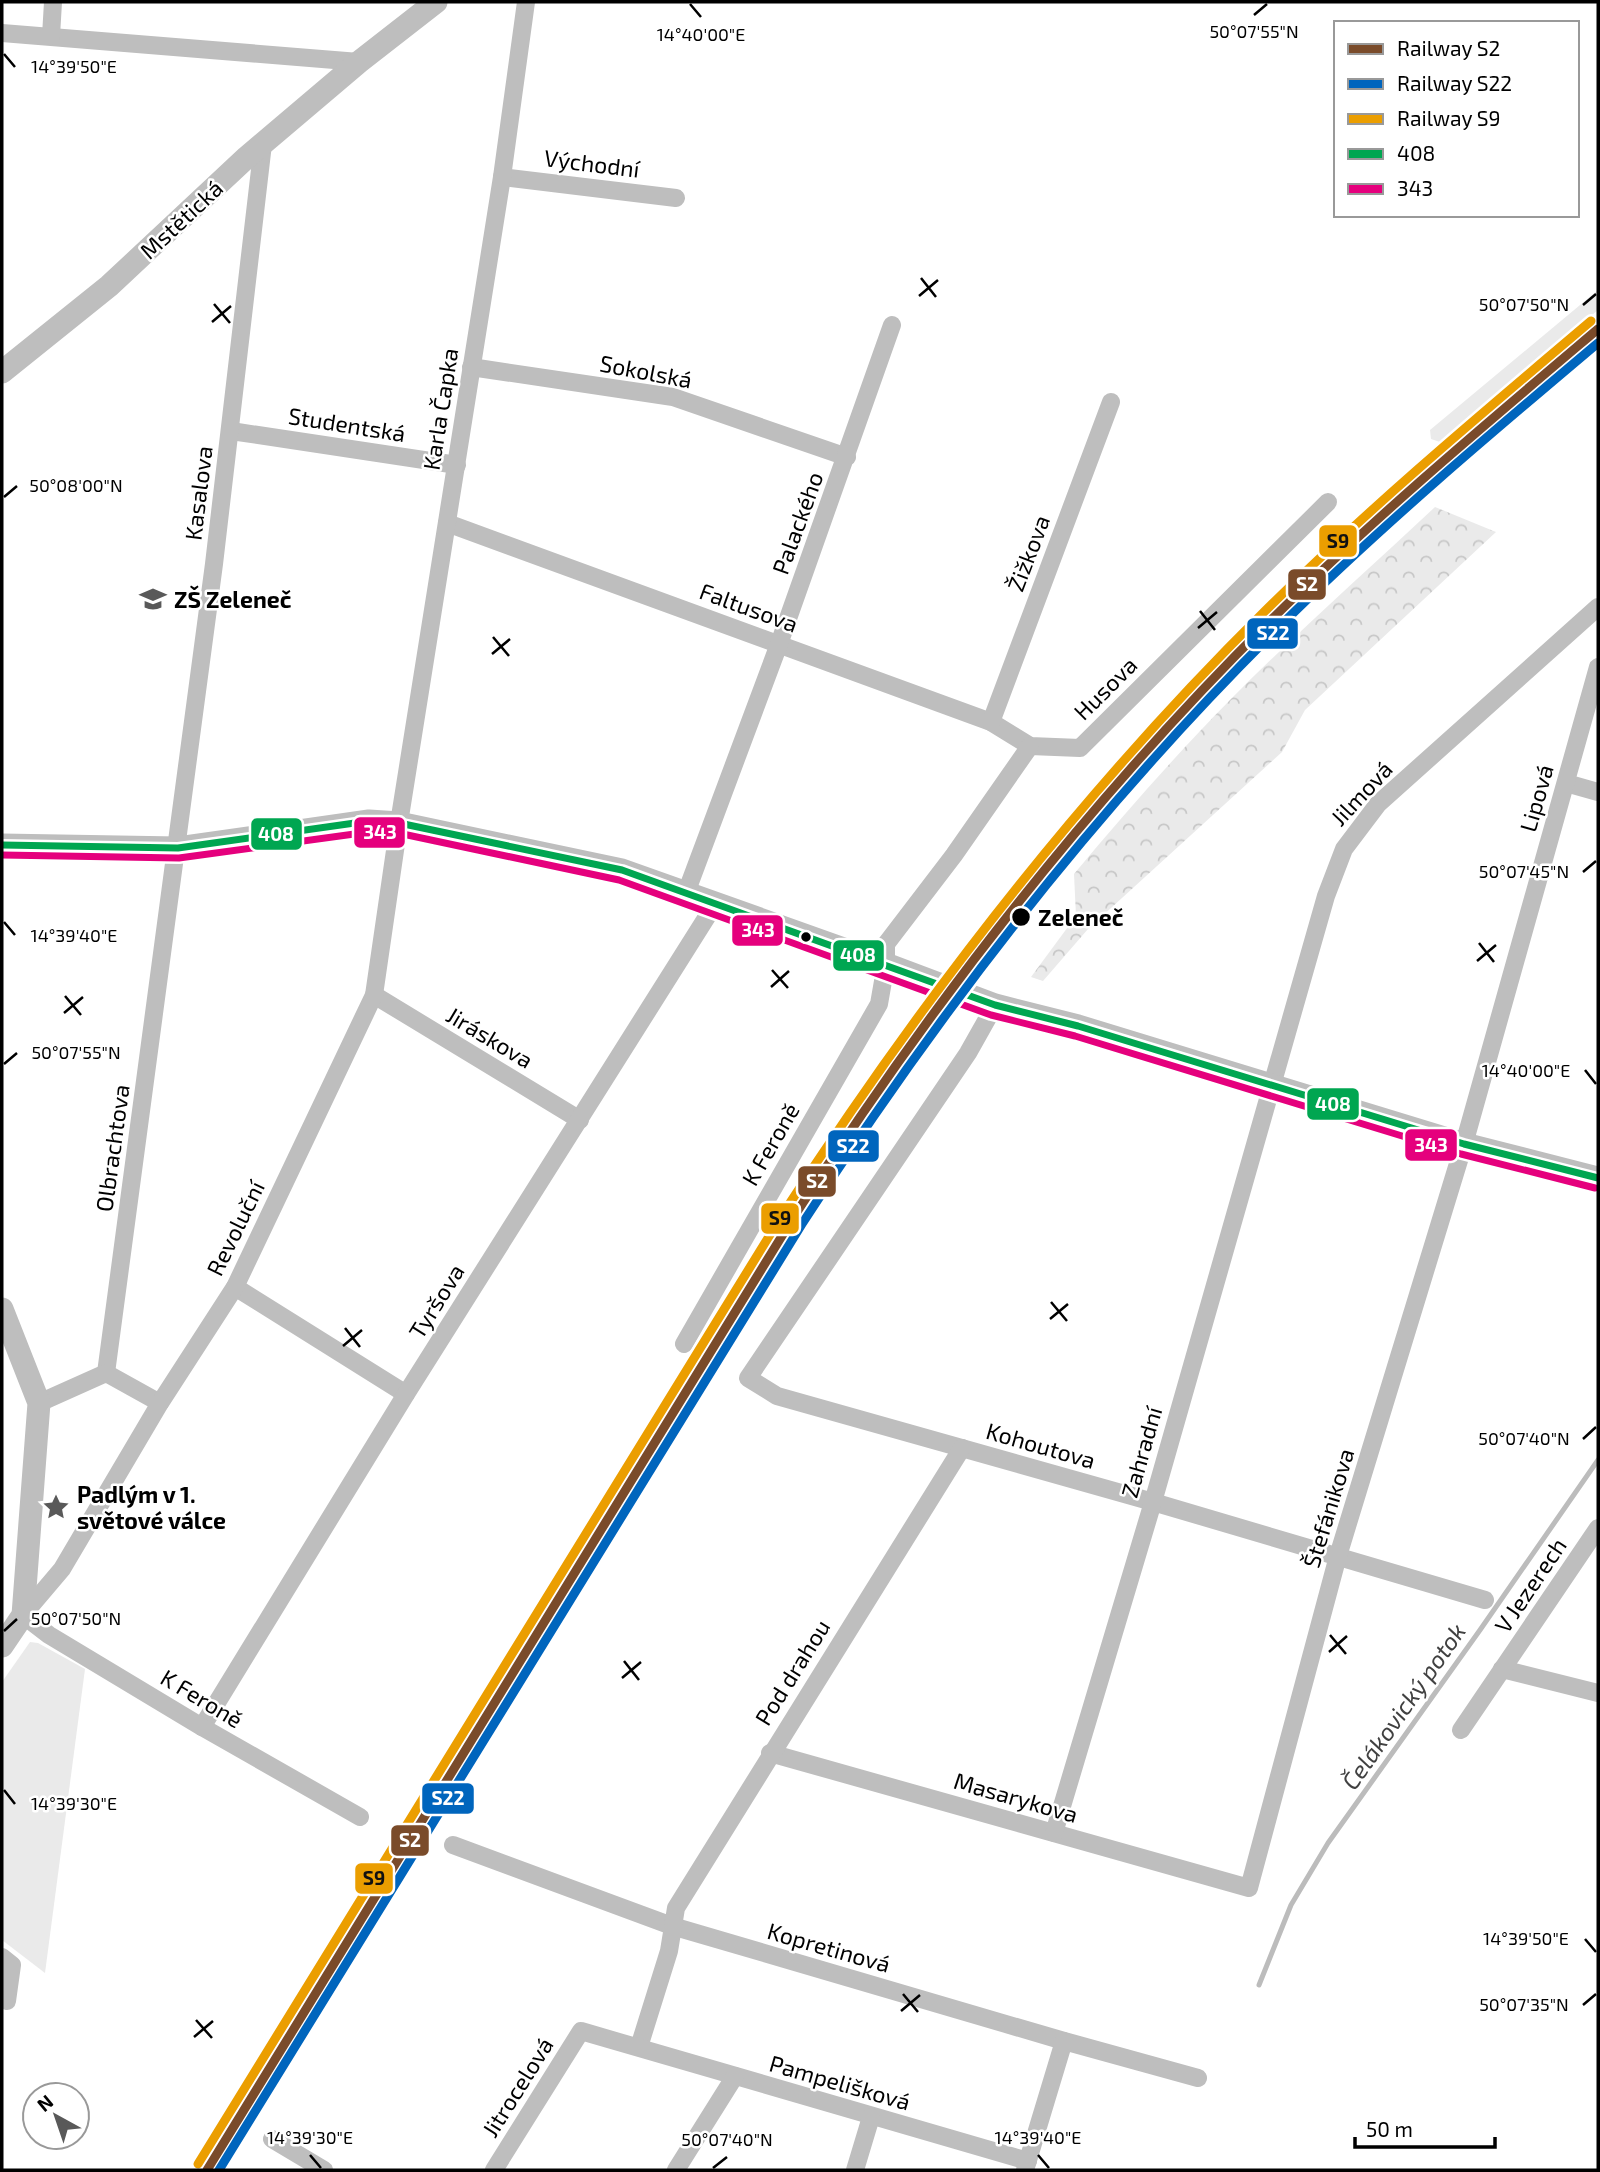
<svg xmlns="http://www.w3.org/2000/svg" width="1600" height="2172" viewBox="0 0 1600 2172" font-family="'Exo 2',sans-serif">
  <defs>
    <pattern id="forest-crowns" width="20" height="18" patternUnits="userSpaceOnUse" patternTransform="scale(1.75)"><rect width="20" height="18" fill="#eaeaea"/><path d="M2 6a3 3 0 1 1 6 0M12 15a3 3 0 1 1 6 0" fill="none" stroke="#c7c7c7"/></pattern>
  </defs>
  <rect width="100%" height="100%" fill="#fff"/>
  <g fill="#eaeaea">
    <path d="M1598 290V310L1440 442 1431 439 1430 430Z"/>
    <path d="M30 1642 38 1643 85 1669 45 1973 2 1940V1682Z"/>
  </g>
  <path fill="url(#forest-crowns)" d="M1435 507 1496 532 1305 710 1282 752 1088 929 1043 981 1031 977 1076 916 1074 874C1124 814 1175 756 1230 700 1296 633 1367 571 1435 507Z"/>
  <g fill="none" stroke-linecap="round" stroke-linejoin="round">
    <path stroke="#bcbcbc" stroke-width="5" d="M1259 1985 1291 1905 1328 1843 1480 1630 1598 1460"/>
    <g stroke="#bebebe" stroke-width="18">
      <path d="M2 33 359 62"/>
      <path d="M51 36 53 2"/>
      <path d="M502 177 676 198"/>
      <path d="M471 367 673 397 847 457"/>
      <path d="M231 431 457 465"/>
      <path d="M447 523 991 722 1030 746 1080 748 1328 502"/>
      <path d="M991 722 1111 402"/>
      <path d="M1566 783 1598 792"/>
      <path d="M686 893 779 644 892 325"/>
      <path d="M374 995 580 1120"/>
      <path d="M995 1005 968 1053 748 1378 777 1396 1153 1502 1485 1600"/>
      <path d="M235 1287 406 1394"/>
      <path d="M684 1344 879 1004 886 964V944L954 855 1030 746"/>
      <path d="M106 1373 214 564 263 144"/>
      <path d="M39 1403 106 1373 160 1403"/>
      <path d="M1502 1669 1598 1693"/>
      <path d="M202 1727 406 1394 715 904"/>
      <path d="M1461 1730 1598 1528"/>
      <path d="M770 1753 1249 1888 1338 1556 1464 1144 1598 667"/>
      <path d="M360 1817 202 1727 49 1635 23 1615 62 1569 160 1403 235 1287 374 995 399 823 502 177 526 2"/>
      <path d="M1054 1833 1153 1502 1326 896 1344 849 1378 804 1598 607"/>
      <path d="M453 1845 672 1926 1064 2041 1198 2078"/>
      <path d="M2 1957 12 1965 7 2001"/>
      <path d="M639 2047 669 1951 676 1908 962 1448"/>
      <path d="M272 2139 324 2170"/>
      <path d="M494 2170 581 2031 1028 2161"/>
      <path d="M676 2170 735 2076"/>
      <path d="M855 2170 871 2117"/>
      <path d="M1025 2170 1064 2041"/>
    </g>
    <g stroke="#bebebe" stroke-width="23">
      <path d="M2 372 109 286 247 157 359 62 436 2"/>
      <path d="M2 845 178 848 369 821 399 823 622 870 886 964 995 1005 1078 1026 1464 1144 1598 1178"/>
      <path d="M2 1309 39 1403 23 1615 2 1646"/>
    </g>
    <g stroke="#fff" stroke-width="12">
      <path id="bus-1" d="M2 845 178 848 369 821 399 823 622 870 995 1005 1078 1026 1464 1144 1598 1178"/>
    </g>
    <g stroke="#fff" stroke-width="12">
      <path id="bus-2" d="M2 855 179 858 369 832 398 833 619 880 991 1015 1075 1036 1461 1154 1595 1188"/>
    </g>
    <use href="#bus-1" stroke="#00a651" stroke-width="7"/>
    <use href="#bus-2" stroke="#e5007d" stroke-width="7"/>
    <g stroke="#fff" stroke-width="14">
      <path id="rail-1" d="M207 2170 793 1218C932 1002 1089 800 1272 619 1376 516 1487 423 1598 329"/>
    </g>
    <g stroke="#fff" stroke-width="14">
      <path id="rail-2" d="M219 2170 802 1224C941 1008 1098 806 1280 626 1381 526 1490 434 1598 343"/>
    </g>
    <g stroke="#fff" stroke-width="14">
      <path id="rail-3" d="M198 2164 784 1212C924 996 1081 793 1265 611 1368 509 1480 415 1591 321"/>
    </g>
    <use href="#rail-1" stroke="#7a4b2a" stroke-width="9"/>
    <use href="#rail-2" stroke="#0065bd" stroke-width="9"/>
    <use href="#rail-3" stroke="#eb9e00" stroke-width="9"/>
  </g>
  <path fill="none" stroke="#000" stroke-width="2.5" d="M690 4 701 17M1254 15 1267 4M4 54 15 67M921 278 936 297M919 296 938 280M214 304 230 323M1583 305 1596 294M212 322 231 306M4 497 17 486M1200 611 1215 630M1198 628 1217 612M493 637 509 656M492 654 510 639M1583 872 1596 861M4 922 15 935M1479 943 1494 962M1477 961 1496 945M772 970 788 988M771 987 789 971M65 996 81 1015M64 1013 83 997M4 1064 17 1053M1585 1070 1596 1084M1051 1302 1067 1321M1050 1319 1068 1304M345 1328 360 1347M343 1346 362 1330M1583 1439 1596 1427M4 1631 17 1619M1330 1635 1346 1654M1329 1652 1347 1636M624 1661 639 1680M622 1678 641 1662M4 1790 15 1804M1585 1939 1596 1952M903 1994 918 2012M1583 2005 1596 1994M901 2011 920 1995M196 2020 212 2038M194 2037 213 2021M310 2155 321 2168M1038 2155 1049 2168M713 2168 727 2157"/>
  <defs>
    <g id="school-bare" transform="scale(2.1)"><path d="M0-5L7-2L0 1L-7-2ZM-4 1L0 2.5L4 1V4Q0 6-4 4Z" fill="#595959" stroke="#fff" stroke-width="2.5" paint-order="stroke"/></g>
    <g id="sight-bare" transform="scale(2.1)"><path d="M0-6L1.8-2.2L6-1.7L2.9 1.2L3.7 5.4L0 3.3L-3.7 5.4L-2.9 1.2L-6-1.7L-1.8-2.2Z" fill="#595959" stroke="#fff" stroke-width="2.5" paint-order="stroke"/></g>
  </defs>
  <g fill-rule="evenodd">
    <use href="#school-bare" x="153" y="599"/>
    <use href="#sight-bare" x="56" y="1507"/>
  </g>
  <g fill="#000" stroke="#fff" stroke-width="2.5">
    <circle cx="1021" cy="917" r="10"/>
    <circle cx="806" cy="937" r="6"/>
  </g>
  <g text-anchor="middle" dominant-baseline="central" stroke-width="5" stroke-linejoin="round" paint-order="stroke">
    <g font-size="23" fill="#000" stroke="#fff">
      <text transform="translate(592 163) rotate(7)">Východní</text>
      <text transform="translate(181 219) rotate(-43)">Mstětická</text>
      <text transform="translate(646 371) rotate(11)">Sokolská</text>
      <text transform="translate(440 409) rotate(-81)">Karla Čapka</text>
      <text transform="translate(347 424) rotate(9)">Studentská</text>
      <text transform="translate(198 493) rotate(-83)">Kasalova</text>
      <text transform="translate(797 523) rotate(-70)">Palackého</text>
      <text transform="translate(1028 553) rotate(-69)">Žižkova</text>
      <text transform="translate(749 607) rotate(20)">Faltusova</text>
      <text transform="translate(1105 688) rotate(-45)">Husova</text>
      <text transform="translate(1361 793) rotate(-47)">Jilmová</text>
      <text transform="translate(1536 798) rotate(-74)">Lipová</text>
      <text transform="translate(490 1037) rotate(31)">Jiráskova</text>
      <text transform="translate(770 1144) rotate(-60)">K Feroně</text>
      <text transform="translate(112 1148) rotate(-82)">Olbrachtova</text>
      <text transform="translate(235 1228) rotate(-64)">Revoluční</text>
      <text transform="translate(436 1301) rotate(-58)">Tyršova</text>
      <text transform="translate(1041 1445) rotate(16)">Kohoutova</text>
      <text transform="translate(1141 1452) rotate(-74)">Zahradní</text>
      <text transform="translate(1328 1508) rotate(-73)">Štefánikova</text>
      <text transform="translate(1530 1585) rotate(-56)">V Jezerech</text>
      <text transform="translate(792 1672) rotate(-58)">Pod drahou</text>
      <text transform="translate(202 1698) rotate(31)">K Feroně</text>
      <text transform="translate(1016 1797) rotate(16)">Masarykova</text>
      <text transform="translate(829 1947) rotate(16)">Kopretinová</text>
      <text transform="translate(840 2082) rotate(16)">Pampelišková</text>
      <text transform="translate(517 2087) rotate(-58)">Jitrocelová</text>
    </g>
    <g font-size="23" font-weight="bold" fill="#000" stroke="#fff" text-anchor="start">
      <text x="174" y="599">ZŠ Zeleneč</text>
      <text x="77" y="1494">Padlým v 1.<tspan x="77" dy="26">světové válce</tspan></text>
    </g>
    <g font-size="23" font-weight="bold" fill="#000" stroke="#fff" text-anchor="start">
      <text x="1038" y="917">Zeleneč</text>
    </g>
    <g font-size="24" font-style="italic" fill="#414141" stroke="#fff">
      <text transform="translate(1403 1706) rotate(-55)">Čelákovický potok</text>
    </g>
  </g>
  <g font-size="18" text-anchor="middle" fill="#000" stroke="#fff" stroke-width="5" stroke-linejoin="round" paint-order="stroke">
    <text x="1254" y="38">50°07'55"N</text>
    <text x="701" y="41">14°40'00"E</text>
    <text x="74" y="73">14°39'50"E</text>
    <text x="1524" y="311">50°07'50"N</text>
    <text x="76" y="492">50°08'00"N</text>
    <text x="1524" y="878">50°07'45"N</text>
    <text x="74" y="942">14°39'40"E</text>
    <text x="76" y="1059">50°07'55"N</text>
    <text x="1526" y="1077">14°40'00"E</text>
    <text x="1524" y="1445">50°07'40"N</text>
    <text x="76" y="1625">50°07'50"N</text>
    <text x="74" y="1810">14°39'30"E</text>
    <text x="1526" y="1945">14°39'50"E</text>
    <text x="1524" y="2011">50°07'35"N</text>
    <text x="310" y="2144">14°39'30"E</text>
    <text x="1038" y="2144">14°39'40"E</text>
    <text x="727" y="2146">50°07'40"N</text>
  </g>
  <g stroke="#fff" stroke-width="2.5">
    <rect x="1318" y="524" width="40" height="34" rx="7" fill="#eb9e00"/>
    <rect x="1287" y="568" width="40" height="33" rx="7" fill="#7a4b2a"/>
    <rect x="1246" y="617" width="53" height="33" rx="7" fill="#0065bd"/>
    <rect x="353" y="816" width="53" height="33" rx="7" fill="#e5007d"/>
    <rect x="250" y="817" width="53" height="34" rx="7" fill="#00a651"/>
    <rect x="731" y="914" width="53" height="33" rx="7" fill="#e5007d"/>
    <rect x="832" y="939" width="53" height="33" rx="7" fill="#00a651"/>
    <rect x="1306" y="1087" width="54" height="34" rx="7" fill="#00a651"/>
    <rect x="1404" y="1128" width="54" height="34" rx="7" fill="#e5007d"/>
    <rect x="827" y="1129" width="53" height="34" rx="7" fill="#0065bd"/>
    <rect x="797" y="1165" width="40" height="33" rx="7" fill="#7a4b2a"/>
    <rect x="760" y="1202" width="40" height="33" rx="7" fill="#eb9e00"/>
    <rect x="421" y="1782" width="54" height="33" rx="7" fill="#0065bd"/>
    <rect x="390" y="1824" width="40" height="33" rx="7" fill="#7a4b2a"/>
    <rect x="354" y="1862" width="40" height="33" rx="7" fill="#eb9e00"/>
  </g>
  <g font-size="19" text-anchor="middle" font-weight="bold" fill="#fff">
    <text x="1307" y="591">S2</text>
    <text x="1273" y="640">S22</text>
    <text x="380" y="839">343</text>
    <text x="276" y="841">408</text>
    <text x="758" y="937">343</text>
    <text x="858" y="962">408</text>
    <text x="1333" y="1111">408</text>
    <text x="1431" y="1152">343</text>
    <text x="853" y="1153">S22</text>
    <text x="817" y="1188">S2</text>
    <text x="448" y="1805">S22</text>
    <text x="410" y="1847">S2</text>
  </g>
  <g font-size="19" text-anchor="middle" font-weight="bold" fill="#111">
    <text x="1338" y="548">S9</text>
    <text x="780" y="1225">S9</text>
    <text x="374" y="1885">S9</text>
  </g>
  <rect width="1600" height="2172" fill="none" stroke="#000000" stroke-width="7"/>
  <rect x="1334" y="21" width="245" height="196" fill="#ffffff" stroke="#999999" stroke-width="2"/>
  <rect x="1348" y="44" width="35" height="10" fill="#7a4b2a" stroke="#999999" stroke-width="2"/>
  <text x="1397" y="56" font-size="21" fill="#000000">Railway S2</text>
  <rect x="1348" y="79" width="35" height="10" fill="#0065bd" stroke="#999999" stroke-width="2"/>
  <text x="1397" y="91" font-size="21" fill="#000000">Railway S22</text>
  <rect x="1348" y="114" width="35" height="10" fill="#eb9e00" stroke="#999999" stroke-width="2"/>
  <text x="1397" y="126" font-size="21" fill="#000000">Railway S9</text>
  <rect x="1348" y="149" width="35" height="10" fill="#00a651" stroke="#999999" stroke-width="2"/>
  <text x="1397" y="161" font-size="21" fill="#000000">408</text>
  <rect x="1348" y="184" width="35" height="10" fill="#e5007d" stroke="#999999" stroke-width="2"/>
  <text x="1397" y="196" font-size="21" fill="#000000">343</text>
  <g transform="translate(56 2116) rotate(320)"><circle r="33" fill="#ffffff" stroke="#999999" stroke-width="2"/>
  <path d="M0-5L12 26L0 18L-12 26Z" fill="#595959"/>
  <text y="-10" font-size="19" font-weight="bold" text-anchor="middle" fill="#000000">N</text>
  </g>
  <path d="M1355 2137v10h140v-10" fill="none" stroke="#000000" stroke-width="3.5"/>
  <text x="1366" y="2137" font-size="21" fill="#000000" stroke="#ffffff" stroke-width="5" paint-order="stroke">50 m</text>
</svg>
